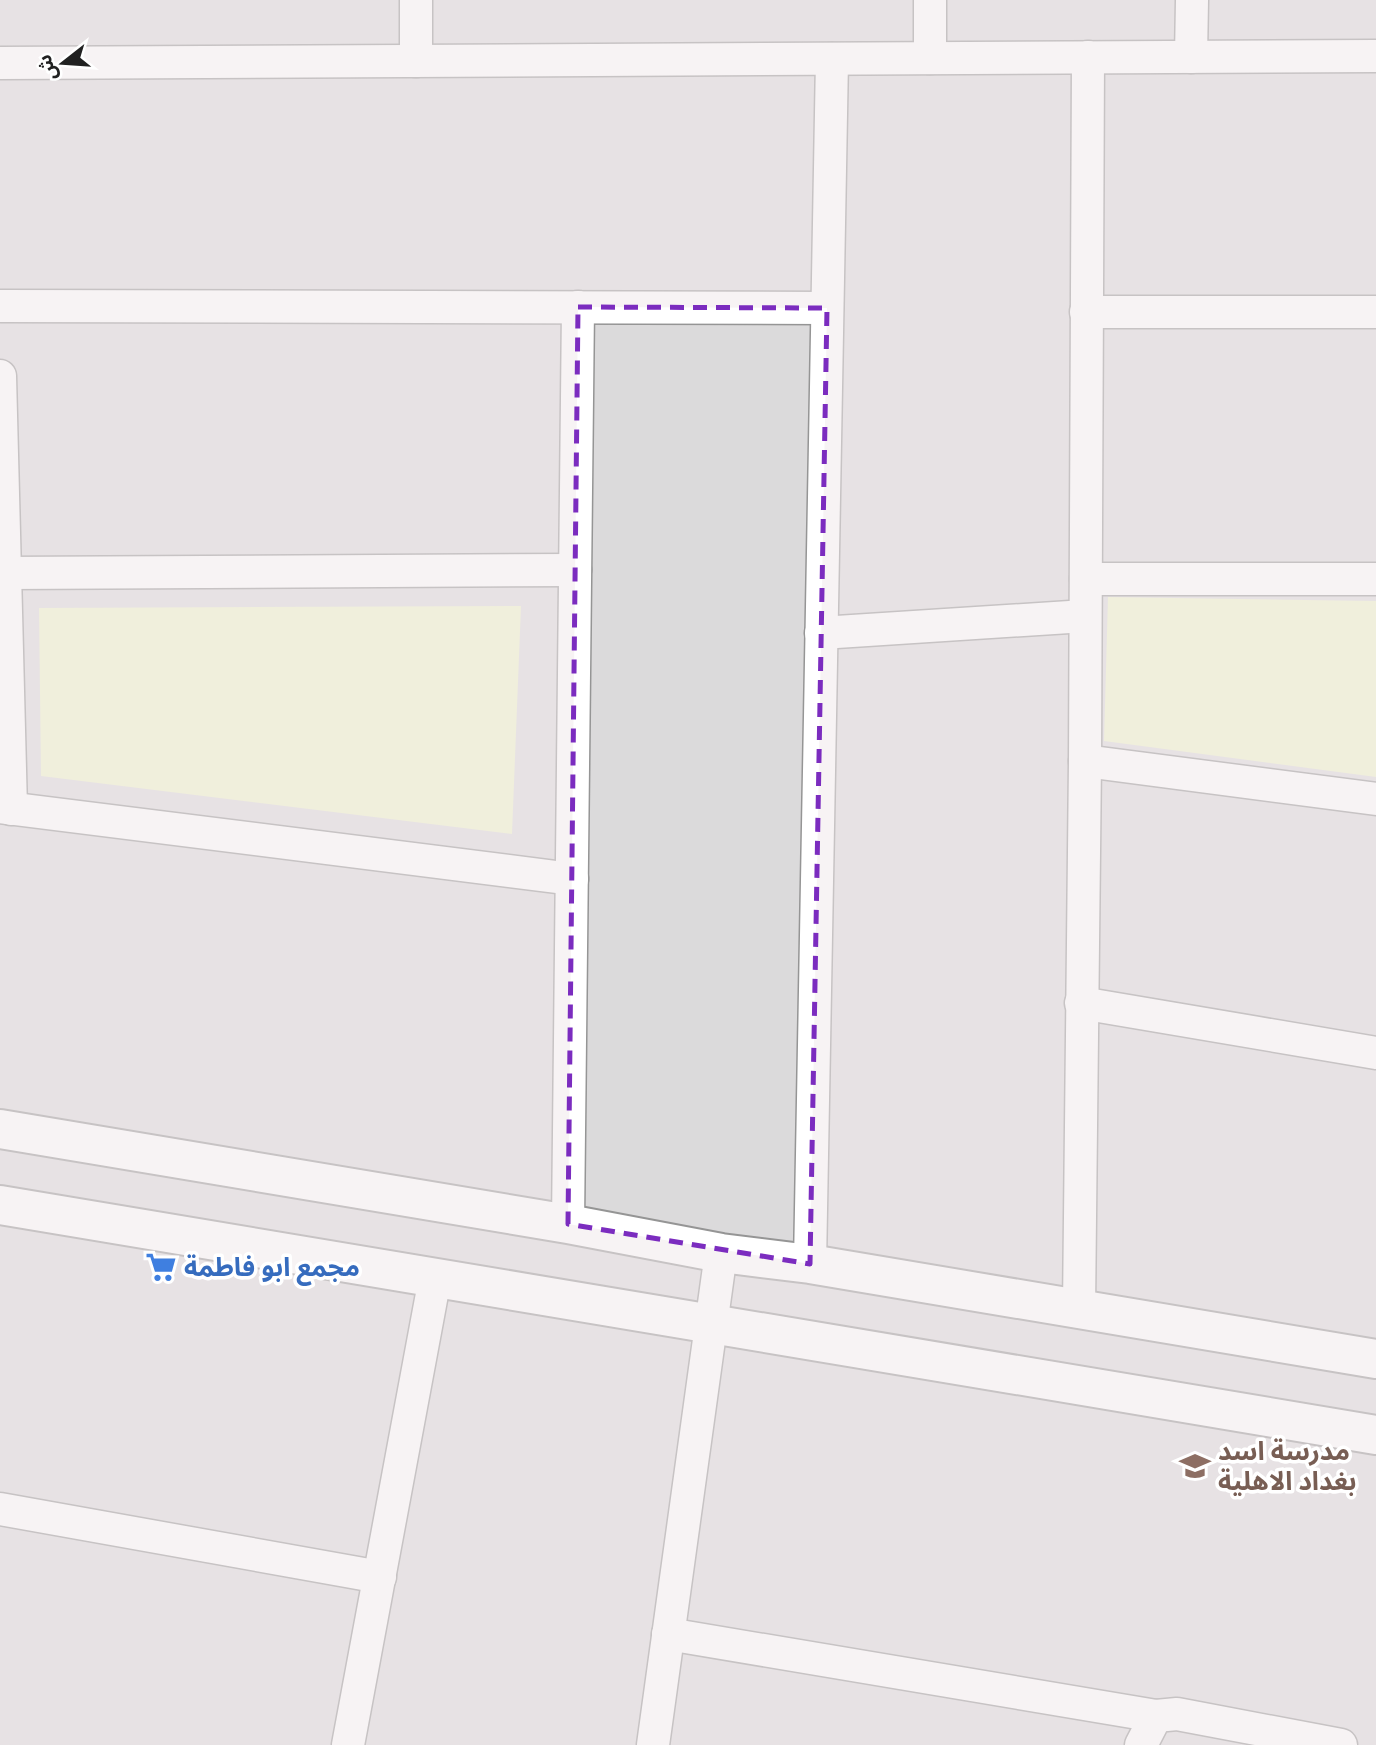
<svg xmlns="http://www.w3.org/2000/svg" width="1376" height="1745" viewBox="0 0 1376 1745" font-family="Figtree,'Noto Sans Arabic',sans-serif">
  <rect width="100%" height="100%" fill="#f0e9eb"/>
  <rect fill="#dbdadb" x="0" y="0" width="1376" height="1745"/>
  <g fill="#f0f5cb">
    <path d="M1108 597 1376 601V777L1104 741Z"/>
    <path d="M521 606 512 834 41 776 39 608Z"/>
  </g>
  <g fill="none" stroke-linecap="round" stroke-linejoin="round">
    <g stroke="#959595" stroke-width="35">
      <g id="minor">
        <path d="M930 0V58"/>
        <path d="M1191 57 1192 0"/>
        <path d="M416 61V0"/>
        <path d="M0 63 1376 56"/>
        <path d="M0 306 827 308"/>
        <path d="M1086 312H1376"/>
        <path d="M0 376 11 809"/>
        <path d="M5 573 575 570"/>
        <path d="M1086 579H1376"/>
        <path d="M821 633 1085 616"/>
        <path d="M1085 761 1376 799"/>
        <path d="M0 807 572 879"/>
        <path d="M1081 1003 1376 1053"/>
        <path d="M568 1224 578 307"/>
        <path d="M810 1264 832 59"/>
        <path d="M1079 1309 1085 761 1088 57"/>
        <path d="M0 1509 380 1577"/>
        <path d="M668 1634 1156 1716"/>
        <path d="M348 1745 435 1278"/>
        <path d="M653 1745 721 1253"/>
        <path d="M1141 1745 1156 1716 1177 1714 1341 1745"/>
      </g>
    </g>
    <g stroke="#959595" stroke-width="42">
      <g id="tertiary">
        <path d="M0 1129 568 1224 721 1253 810 1264 1376 1359"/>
        <path d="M0 1205 1376 1435"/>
      </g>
    </g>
    <use href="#minor" stroke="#fff" stroke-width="32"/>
    <use href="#tertiary" stroke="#fff" stroke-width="38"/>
  </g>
  <path d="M0 0H1376V1745H0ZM578 307 827 308 810 1264 568 1224Z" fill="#f0e9eb" fill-opacity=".55" fill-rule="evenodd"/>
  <path fill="none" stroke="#7b2cbf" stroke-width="5" stroke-dasharray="14 9" stroke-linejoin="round" d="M578 307 827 308 810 1264 568 1224Z"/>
  <defs>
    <g id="supermarket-bare" transform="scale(2.415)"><path d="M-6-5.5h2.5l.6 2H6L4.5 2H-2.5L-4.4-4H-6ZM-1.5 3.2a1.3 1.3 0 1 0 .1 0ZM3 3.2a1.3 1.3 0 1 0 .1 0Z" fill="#3f7fe0" stroke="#fff" stroke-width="2.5" paint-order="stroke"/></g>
    <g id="school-bare" transform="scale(2.415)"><path d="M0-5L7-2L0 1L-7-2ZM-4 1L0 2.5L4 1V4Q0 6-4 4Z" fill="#8d6e63" stroke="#fff" stroke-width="2.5" paint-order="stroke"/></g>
  </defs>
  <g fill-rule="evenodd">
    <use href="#supermarket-bare" x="161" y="1267"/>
    <use href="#school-bare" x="1195" y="1466"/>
  </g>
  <g text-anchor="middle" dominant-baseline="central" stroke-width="7" stroke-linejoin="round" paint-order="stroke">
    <g font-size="26" font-weight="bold" fill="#366cbe" stroke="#fff" text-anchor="start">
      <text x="184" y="1267">مجمع ابو فاطمة</text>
    </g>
    <g font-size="26" font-weight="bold" fill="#785e54" stroke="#fff" text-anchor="start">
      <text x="1218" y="1451">مدرسة اسد<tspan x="1218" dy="30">بغداد الاهلية</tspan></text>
    </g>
  </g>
  <g transform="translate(63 63) rotate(253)" stroke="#ffffff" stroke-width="5" paint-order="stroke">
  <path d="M0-5L12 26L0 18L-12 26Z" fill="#212121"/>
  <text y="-10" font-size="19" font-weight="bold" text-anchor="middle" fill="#212121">ش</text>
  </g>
</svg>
